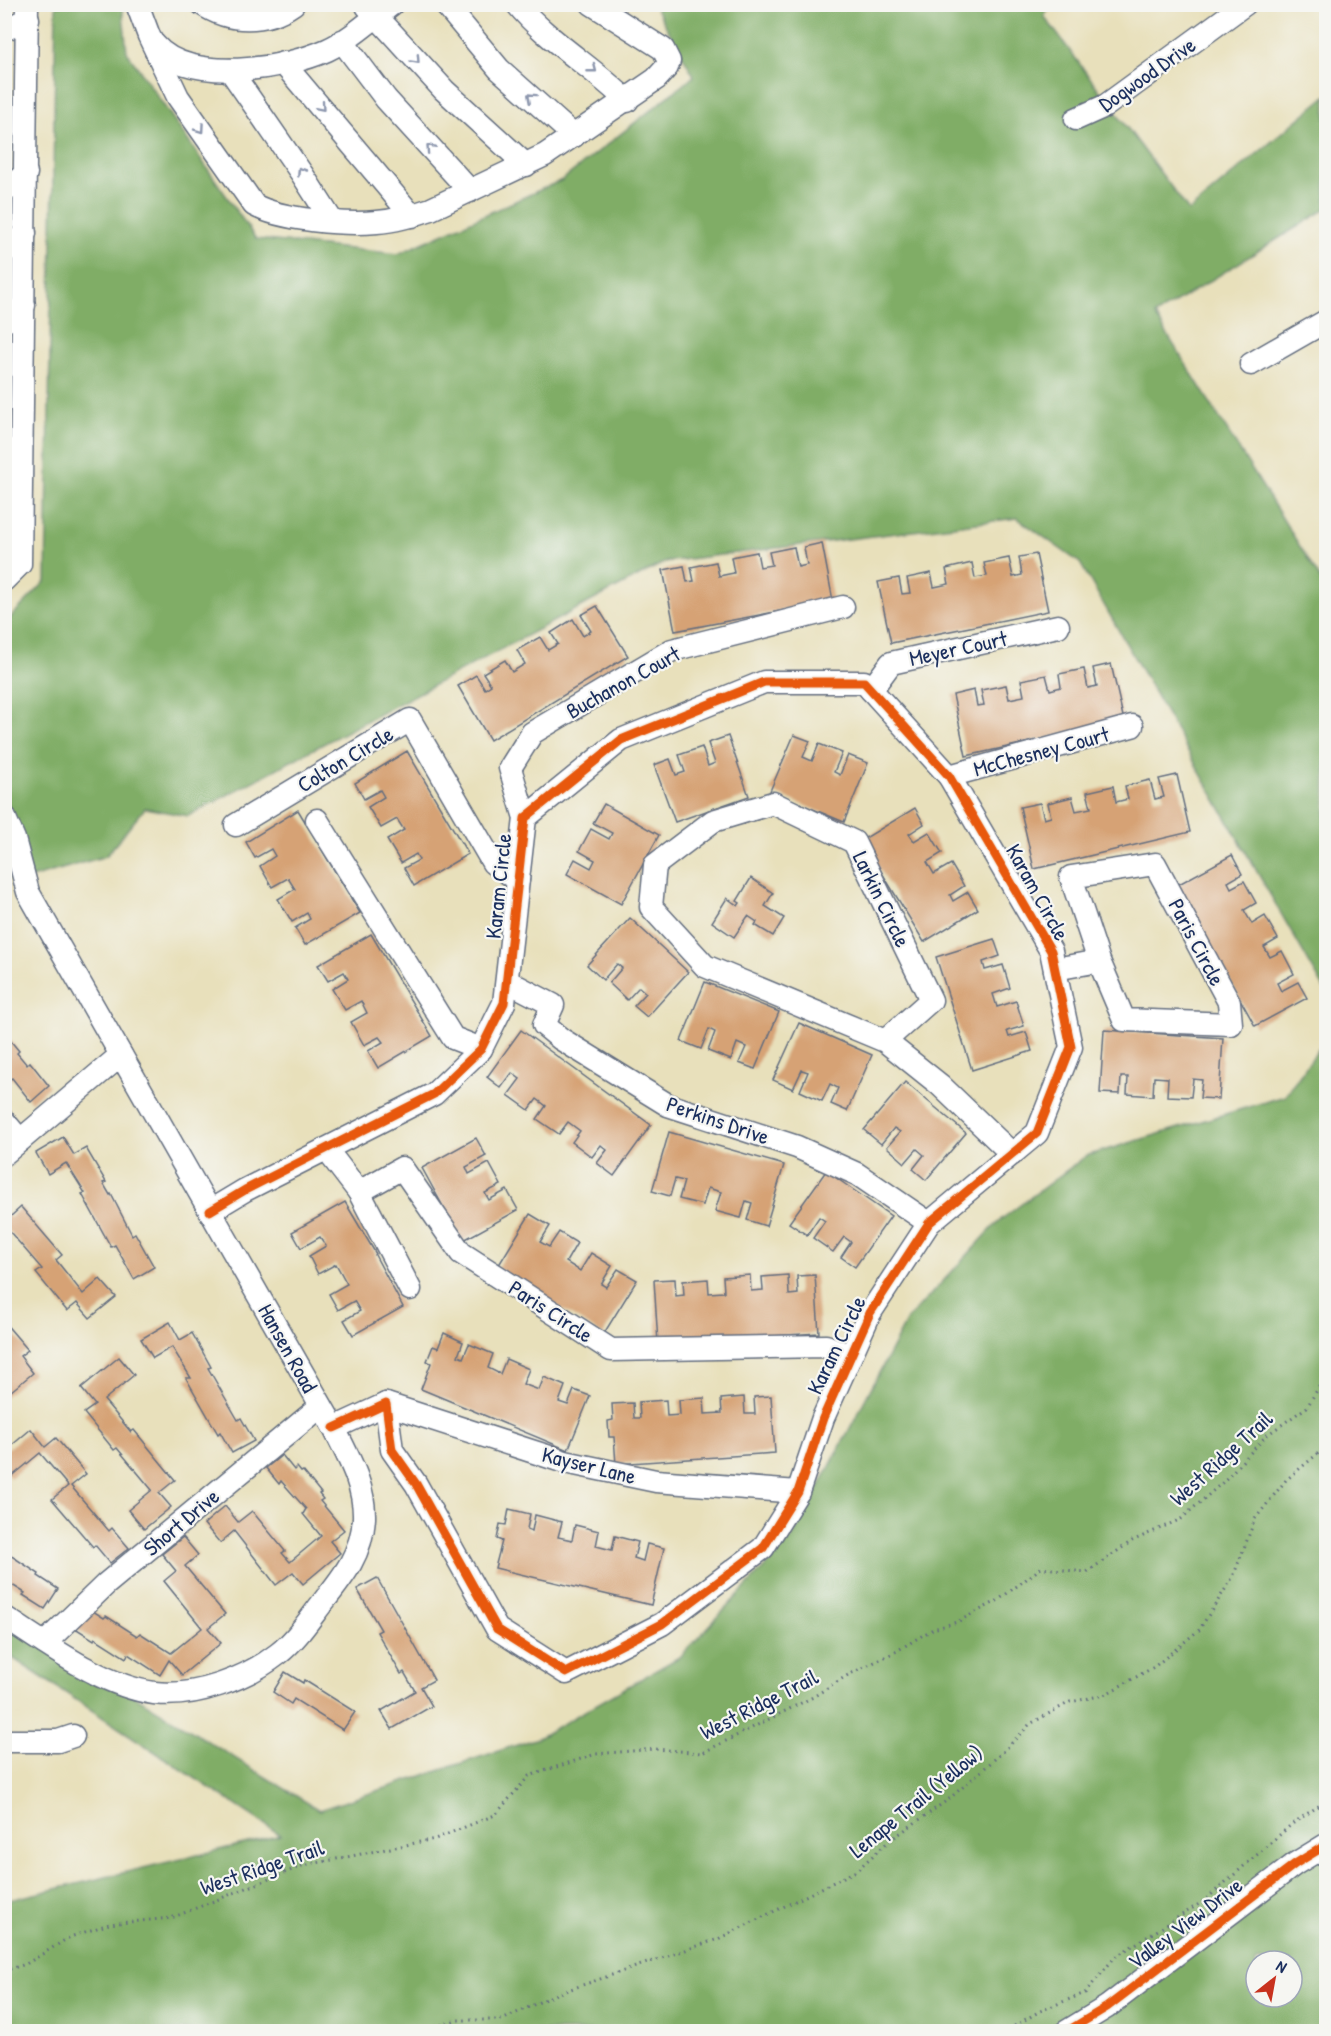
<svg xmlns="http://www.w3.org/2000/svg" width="1331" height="2036" viewBox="0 0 1331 2036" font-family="'Patrick Hand',sans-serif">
  <rect width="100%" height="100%" fill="#f6f6f2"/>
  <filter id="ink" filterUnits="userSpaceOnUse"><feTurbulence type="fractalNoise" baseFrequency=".0167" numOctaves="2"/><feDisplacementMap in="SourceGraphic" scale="12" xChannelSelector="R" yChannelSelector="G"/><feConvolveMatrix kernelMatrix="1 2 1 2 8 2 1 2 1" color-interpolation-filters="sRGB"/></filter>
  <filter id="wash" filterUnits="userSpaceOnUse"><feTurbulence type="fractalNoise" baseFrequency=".008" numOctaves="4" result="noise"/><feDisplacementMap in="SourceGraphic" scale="24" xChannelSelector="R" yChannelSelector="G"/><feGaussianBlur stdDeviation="1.35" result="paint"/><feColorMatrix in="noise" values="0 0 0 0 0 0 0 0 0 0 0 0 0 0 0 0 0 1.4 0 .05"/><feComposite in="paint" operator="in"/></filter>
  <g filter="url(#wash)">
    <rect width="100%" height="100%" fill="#e8e0bb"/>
    <g fill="#80ad66" stroke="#4e6e62" stroke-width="1.5" fill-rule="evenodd">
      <path d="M56 5H122L127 52 256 239 398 254 562 180 694 76 654 5H1052L1044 16 1189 211 1326 96V209L1155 315 1326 588V992L1080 563 1017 518 665 562 188 816 145 808 106 856 24 880 5 839 4 624 46 581Z"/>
      <path d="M1326 1039V2031H5V1901L281 1835 5 1653 4 1615 319 1810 538 1738 681 1656 792 1538 907 1320 999 1221 1086 1156 1285 1096ZM1256 1961H1292V1997H1256Z"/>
    </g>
    <g id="blocks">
      <g fill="#d6a275">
        <path d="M822 543 833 601 675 631 663 570 684 566 687 582 694 581 691 567 716 562 719 576 734 573 731 557 757 552 760 567 772 565 769 552 794 547 798 567 807 565 804 547Z"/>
        <path d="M1036 554 1048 611 891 643 878 582 899 578 902 594 910 593 907 578 931 573 934 587 949 584 946 569 972 563 975 578 987 576 984 563 1009 558 1013 577 1022 575 1019 557Z"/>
        <path d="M597 606 628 656 490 740 458 686 476 675 485 689 491 685 483 673 505 660 512 672 525 664 517 650 540 637 548 650 558 644 551 633 573 619 583 636 591 631 581 615Z"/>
        <path d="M1111 664 1124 721 966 756 953 695 974 690 977 706 984 705 981 690 1006 685 1009 699 1024 696 1021 680 1046 675 1050 690 1061 687 1059 674 1084 669 1088 688 1097 686 1093 668Z"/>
        <path d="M794 735 810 741 803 757 812 761 819 744 842 753 834 772 840 775 848 755 868 763 844 822 770 791Z"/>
        <path d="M728 736 749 796 675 822 654 765 670 759 676 775 685 772 679 755 702 747 708 766 715 763 708 743Z"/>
        <path d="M407 751 468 854 414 886 404 868 419 860 416 854 401 863 387 840 404 830 397 819 381 828 368 807 384 797 380 790 364 799 355 783Z"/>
        <path d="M1177 775 1190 832 1034 869 1020 807 1040 803 1044 819 1051 817 1048 803 1072 797 1076 811 1091 808 1087 792 1113 786 1116 802 1128 799 1125 786 1150 780 1155 799 1164 797 1159 779Z"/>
        <path d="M604 804 659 835 621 904 567 874 575 859 591 868 595 860 579 851 591 829 609 839 612 833 593 823Z"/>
        <path d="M915 808 924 824 909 834 914 841 929 832 942 853 927 862 934 874 951 864 964 886 950 895 953 901 968 892 978 909 924 942 862 840Z"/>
        <path d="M298 810 360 913 305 945 295 928 310 919 307 913 292 922 278 899 295 889 288 878 272 887 260 866 275 856 271 849 255 858 246 842Z"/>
        <path d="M1232 855 1242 874 1228 882 1231 888 1244 881 1256 903 1244 910 1252 924 1265 916 1278 939 1264 947 1270 957 1282 951 1294 974 1277 983 1281 991 1298 982 1307 998 1255 1026 1177 885Z"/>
        <path d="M751 878 773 893 765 906 784 918 773 936 755 925 757 922 748 916 734 937 712 922 727 898 738 906 740 903 737 901Z"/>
        <path d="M630 918 688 972 647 1017 634 1006 646 993 639 987 627 1000 609 983 622 968 617 964 603 980 587 965Z"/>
        <path d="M371 934 432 1036 378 1068 368 1051 383 1042 379 1037 364 1045 351 1022 367 1013 361 1001 345 1010 332 989 348 979 344 972 328 981 318 965Z"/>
        <path d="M994 939 1000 956 983 962 985 970 1003 965 1010 988 993 994 997 1007 1016 1001 1024 1026 1007 1031 1009 1037 1026 1032 1032 1051 972 1070 936 957Z"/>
        <path d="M705 982 779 1012 755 1069 739 1063 746 1047 737 1043 731 1060 708 1051 715 1032 709 1029 701 1049 681 1041Z"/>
        <path d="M799 1023 872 1055 847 1111 831 1104 838 1088 830 1084 822 1101 800 1091 808 1072 802 1070 793 1089 773 1080Z"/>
        <path d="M521 1030 651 1125 614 1176 597 1163 607 1150 601 1145 592 1157 572 1142 580 1131 568 1122 559 1134 537 1119 546 1106 537 1099 529 1110 508 1095 520 1079 512 1073 501 1088 487 1077Z"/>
        <path d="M1104 1030 1223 1038 1219 1099 1200 1098 1202 1080 1193 1079 1191 1097 1167 1096 1168 1078 1154 1077 1153 1096 1127 1094 1128 1077H1121L1120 1094 1100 1093Z"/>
        <path d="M5 1034 19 1051 17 1053 27 1065 30 1062 49 1086 31 1102 12 1078 9 1080 5 1075Z"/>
        <path d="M905 1082 966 1133 926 1180 913 1169 924 1155 917 1149 905 1163 887 1147 900 1132 894 1128 881 1144 864 1130Z"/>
        <path d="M669 1132 784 1165 766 1226 747 1220 752 1203 746 1201 741 1218 715 1211 721 1192 708 1188 703 1205 679 1199 684 1181 675 1179 670 1196 652 1191Z"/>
        <path d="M63 1137 74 1155 86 1148 106 1182 103 1183 110 1195 111 1194 132 1235 135 1233 154 1267 134 1279 115 1245 111 1247 82 1194 85 1193 66 1163 48 1174 36 1153Z"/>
        <path d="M476 1138 486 1156 466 1167 469 1174 489 1163 501 1185 485 1193 489 1200 507 1190 518 1210 462 1241 422 1168Z"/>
        <path d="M826 1171 891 1216 855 1267 841 1257 851 1242 844 1237 833 1252 813 1238 825 1221 819 1217 807 1235 789 1223Z"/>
        <path d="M345 1202 376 1254 375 1255 403 1307 353 1335 344 1320 360 1311 354 1301 338 1310 329 1294 347 1284 336 1264 318 1274 309 1256 326 1246 320 1237 301 1248 292 1232Z"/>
        <path d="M21 1207 62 1255 56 1260 83 1294 100 1279 116 1297 90 1318 77 1303 67 1311 36 1273 42 1269 4 1225V1211L10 1217Z"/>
        <path d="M530 1214 550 1226 540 1242 549 1247 559 1232 577 1243 566 1262 580 1271 591 1253 612 1266 601 1284 606 1287 618 1269 637 1280 603 1335 497 1268Z"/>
        <path d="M750 1275 751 1291 763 1290 762 1277 788 1275 789 1295 798 1294 797 1276 815 1275 819 1333 658 1343 654 1280 675 1279 676 1296 684 1295 683 1281 708 1279 709 1293 724 1292 723 1277Z"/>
        <path d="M4 1322 28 1350 20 1356 33 1373 4 1397V1366L8 1363 4 1359Z"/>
        <path d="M170 1322 180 1340 192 1333 211 1367 208 1368 238 1420 241 1418 254 1441 232 1453 220 1432 218 1434 186 1378H191L172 1347 153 1358 141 1339Z"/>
        <path d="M444 1333 463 1342 458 1356 463 1358 469 1344 493 1354 488 1368 500 1374 506 1359 529 1369 523 1384 539 1390 544 1377 565 1386 559 1402 568 1405 574 1390 590 1396 568 1450 421 1389 431 1363 427 1361 433 1346 438 1348Z"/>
        <path d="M119 1357 134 1375 104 1400 131 1432 134 1430 175 1480 159 1493 171 1507 144 1529 128 1510 152 1490 117 1448 114 1450 84 1413 95 1405 81 1388Z"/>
        <path d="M771 1396 775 1453 616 1464 614 1437H609L608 1421 613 1420 612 1404 633 1403 634 1418H640L639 1402 666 1400 667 1416 680 1415 679 1400 704 1398 705 1414 722 1413 721 1399 744 1397 745 1414H755L754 1397Z"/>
        <path d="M31 1429 45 1447 56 1438 86 1474 71 1486 109 1531 112 1528 129 1548 110 1563 95 1545 93 1547 52 1499 68 1486 40 1453 10 1478 5 1471V1451Z"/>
        <path d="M282 1455 294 1470 297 1467 301 1472 303 1471 321 1493 319 1494 323 1499 320 1501 344 1530 330 1541 340 1553 303 1584 293 1572 276 1585 234 1531 220 1543 204 1524 225 1506 238 1522 252 1511 285 1551 282 1553 290 1562 321 1536 303 1514 306 1509 281 1481 279 1484 266 1468Z"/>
        <path d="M509 1509 530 1514 527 1529 532 1531 535 1515 562 1522 558 1537 572 1540 575 1525 599 1531 596 1546 612 1550 615 1536 638 1542 634 1558 643 1561 647 1544 664 1548 651 1605 495 1568 502 1541 497 1539 500 1524 506 1525Z"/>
        <path d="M183 1537 198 1555 185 1566 225 1614 208 1628 221 1643 182 1675 169 1660 160 1675 128 1654 126 1658 95 1638 94 1640 72 1626 85 1606 104 1618 106 1616 137 1636 140 1633 171 1653 202 1628 164 1581 176 1571 162 1554Z"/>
        <path d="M4 1551 39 1574 38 1576 58 1589 45 1609 23 1595 25 1593 4 1580Z"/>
        <path d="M377 1578 434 1680 421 1687 432 1706 392 1729 381 1711 415 1691 404 1672 401 1674 377 1632 381 1630 357 1589Z"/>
        <path d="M285 1672 303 1683 304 1680 355 1712 343 1730 294 1699 291 1704 273 1692Z"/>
      </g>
    </g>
  </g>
  <g filter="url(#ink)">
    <use href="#blocks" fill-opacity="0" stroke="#636d7f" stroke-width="1.5"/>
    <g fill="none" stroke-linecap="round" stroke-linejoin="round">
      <g stroke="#636d7f" stroke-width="25">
        <g id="minor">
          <path d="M137 4 149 36 178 97 254 205C281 220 345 225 377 222 396 221 413 215 431 209L545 155 656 79 667 67 669 61 663 49 592 4"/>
          <path d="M202 4C229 23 266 23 293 4"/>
          <path d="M445 4 499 69 574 136"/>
          <path d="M517 4C547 41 592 66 627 101"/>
          <path d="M367 6 444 90 526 165"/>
          <path d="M4 30 28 19"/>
          <path d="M342 41 386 99 470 191"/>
          <path d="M155 45C189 85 285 69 327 50 351 39 371 20 392 4"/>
          <path d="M283 63 412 216"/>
          <path d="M230 70 302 174 332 221"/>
          <path d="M1076 119 1105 106 1245 4"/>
          <path d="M4 192 26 173"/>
          <path d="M4 252 25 233"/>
          <path d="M4 322 24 305"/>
          <path d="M1251 364 1326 321"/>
          <path d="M4 580 20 564 27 4"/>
          <path d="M871 690 891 663 1058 626"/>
          <path d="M949 776 1132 726"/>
          <path d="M4 816 14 839 28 892 334 1428C348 1457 365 1485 364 1518 362 1553 344 1576 323 1602 309 1620 296 1640 278 1654 246 1679 195 1698 154 1693 102 1686 48 1645 4 1617"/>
          <path d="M525 818 510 768 532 733 672 650 843 607"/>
          <path d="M317 820 453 1038 481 1049"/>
          <path d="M236 825 410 720 493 863 518 880"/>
          <path d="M1055 969 1099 961 1124 1020 1231 1024 1229 1002 1155 864 1071 877 1099 961"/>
          <path d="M507 981 553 1005 544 1025 561 1039 668 1105 797 1147 857 1174 929 1223"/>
          <path d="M885 1041 931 1000 854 842 773 803 713 821 655 865 651 907 705 966 885 1041 940 1085 1012 1154"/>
          <path d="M4 1121 20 1140"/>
          <path d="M326 1149 359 1192 402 1168 461 1253 611 1350 826 1346 850 1356"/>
          <path d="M4 1154 121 1055"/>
          <path d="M359 1192 410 1289"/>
          <path d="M210 1211 245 1190 434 1094 481 1049 504 1003 525 818 621 740 764 682H864L949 776 1051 951 1071 1047 1037 1133 929 1223 870 1313 823 1418 798 1492 763 1548 662 1624 566 1673 497 1629 416 1484 392 1450 386 1404 334 1428"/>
          <path d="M386 1404 565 1462 656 1481 798 1492"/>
          <path d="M45 1643 106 1584 321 1406"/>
          <path d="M4 1741H58L73 1736"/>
          <path d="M1066 2032 1107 2007 1295 1864 1326 1845"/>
        </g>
      </g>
      <g stroke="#636d7f" stroke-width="3" stroke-dasharray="1.5 4.5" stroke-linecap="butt">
        <path d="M4 1971 26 1964 70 1937 109 1924 171 1918 302 1866 435 1839 495 1815 529 1776 596 1754 656 1749 702 1753 813 1697 848 1675 895 1652 933 1629 957 1622 997 1601 1041 1568 1087 1572 1132 1541 1181 1519 1222 1483 1267 1435 1307 1407 1326 1375"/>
        <path d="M418 2032 457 2020H502L556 1994 718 1939 856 1871 889 1841 949 1799 1003 1752 1030 1724 1070 1702 1104 1695 1154 1667 1199 1630 1233 1577 1255 1519 1286 1480 1326 1447"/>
        <path d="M1004 2032 1040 2011 1085 1993 1115 1957 1204 1901 1292 1824 1326 1801"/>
      </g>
      <use href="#minor" stroke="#fff" stroke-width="22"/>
      <g stroke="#f6f6f2" stroke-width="13">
        <g id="cycleway">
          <path d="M210 1211 245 1190 434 1094 481 1049 504 1003 525 818 621 740 764 682H864L949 776 1051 951 1071 1047 1037 1133 929 1223 870 1313 823 1418 798 1492 763 1548 662 1624 566 1673 497 1629 416 1484 392 1450 386 1404 334 1428"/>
          <path d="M1066 2032 1107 2007 1295 1864 1326 1845"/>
        </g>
      </g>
      <use href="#cycleway" stroke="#e8590c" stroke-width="9"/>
    </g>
    <defs><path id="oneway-chevron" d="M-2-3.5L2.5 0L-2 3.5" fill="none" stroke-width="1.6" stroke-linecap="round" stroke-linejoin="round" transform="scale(1.5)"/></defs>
    <g stroke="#8d97ae">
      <use href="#oneway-chevron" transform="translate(416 60) rotate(47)"/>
      <use href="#oneway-chevron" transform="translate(593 69) rotate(38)"/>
      <use href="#oneway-chevron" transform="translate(531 97) rotate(-138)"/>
      <use href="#oneway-chevron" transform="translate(321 107) rotate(49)"/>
      <use href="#oneway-chevron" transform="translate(200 129) rotate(55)"/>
      <use href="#oneway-chevron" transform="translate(430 148) rotate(-132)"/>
      <use href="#oneway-chevron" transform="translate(301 171) rotate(-124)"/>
    </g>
  </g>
  <g text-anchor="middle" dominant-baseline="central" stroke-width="4.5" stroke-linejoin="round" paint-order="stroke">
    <g font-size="22" fill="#1b2f5e" stroke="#f6f6f2">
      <text transform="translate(1147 74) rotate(-35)">Dogwood Drive</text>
      <text transform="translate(958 648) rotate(-12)">Meyer Court</text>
      <text transform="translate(623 682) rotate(-29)">Buchanon Court</text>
      <text transform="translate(1041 751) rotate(-15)">McChesney Court</text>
      <text transform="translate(345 759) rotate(-31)">Colton Circle</text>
      <text transform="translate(498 886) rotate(-84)">Karam Circle</text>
      <text transform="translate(1038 892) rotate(61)">Karam Circle</text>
      <text transform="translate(882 899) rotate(64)">Larkin Circle</text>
      <text transform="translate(1197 942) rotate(62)">Paris Circle</text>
      <text transform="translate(718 1120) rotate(19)">Perkins Drive</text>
      <text transform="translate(551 1311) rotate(33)">Paris Circle</text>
      <text transform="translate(836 1345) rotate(-64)">Karam Circle</text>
      <text transform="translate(288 1348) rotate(61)">Hansen Road</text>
      <text transform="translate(1221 1458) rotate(-42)">West Ridge Trail</text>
      <text transform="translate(589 1465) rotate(14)">Kayser Lane</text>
      <text transform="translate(181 1522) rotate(-40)">Short Drive</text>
      <text transform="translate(759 1704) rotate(-27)">West Ridge Trail</text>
      <text transform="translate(916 1801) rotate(-39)">Lenape Trail (Yellow)</text>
      <text transform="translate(262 1867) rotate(-19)">West Ridge Trail</text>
      <text transform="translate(1185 1923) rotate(-37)">Valley View Drive</text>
    </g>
  </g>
  <rect width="1331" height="2036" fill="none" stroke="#f6f6f2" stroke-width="24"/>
  <g transform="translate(1274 1979) rotate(31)"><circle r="28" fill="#f6f6f2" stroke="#9ea6b7" stroke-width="1.5"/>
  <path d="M0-4.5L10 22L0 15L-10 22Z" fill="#c8321e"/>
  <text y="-9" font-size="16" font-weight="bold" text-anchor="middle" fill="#1b2f5e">N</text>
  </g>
</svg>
